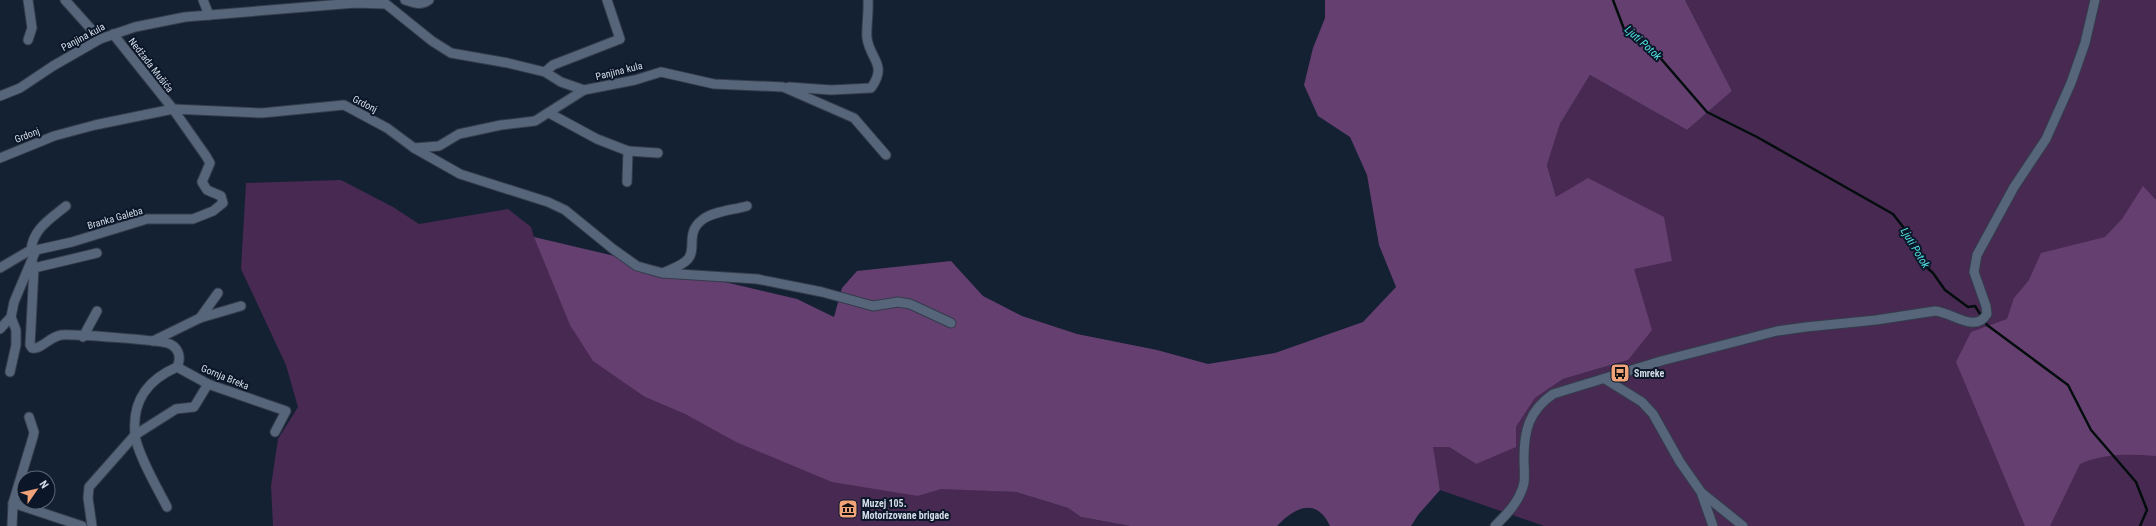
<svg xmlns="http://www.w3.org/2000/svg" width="2156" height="526" viewBox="0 0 2156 526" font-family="'Roboto Condensed',sans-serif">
  <rect width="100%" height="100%" fill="#142132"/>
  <g fill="#482952">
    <path d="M1685 0H2156V526H1544L1440 490 1432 447H1449L1476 464 1516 427 1535 398 1563 379 1628 360 1556 197 1547 165 1560 124 1590 75 1687 130 1732 91Z"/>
    <path d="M341 180 393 207 419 224 508 209 531 227 534 237 645 397 687 415 918 496 941 488 1016 492 1068 508 1081 517 1130 526H273L271 486 278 439 298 407 286 365 241 269 246 183Z"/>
  </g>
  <g fill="#653f70">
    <path d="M1325 0H1685L1732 91 1687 130 1590 75 1560 124 1547 165 1556 197 1588 178 1664 217 1672 261 1634 269 1652 330 1628 360 1563 379 1535 398 1516 427V447L1476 464 1449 447H1433L1440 490 1418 515 1411 526H1330C1316 496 1294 508 1277 526H1130L1081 517 1068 508 1016 492 941 489 918 496 832 482 736 442 687 415 645 397 593 361 570 325 534 237 797 299 834 317 842 288 857 271 951 261 983 296 1022 316 1077 334 1157 350 1208 364 1275 353 1363 322 1396 287 1379 245 1367 175 1350 137 1318 116 1304 85 1313 48 1325 18Z"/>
    <path d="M2143 186 2156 200V456C2130 454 2104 453 2080 464L2050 526H2025L1956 362 1971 332 2007 319 2014 298 2029 280 2041 253 2105 237 2122 219Z"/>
  </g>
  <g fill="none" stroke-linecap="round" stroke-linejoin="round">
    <path stroke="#030d0d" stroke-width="2.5" d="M1613 0 1624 29 1656 53 1707 112 1757 137 1893 214 1907 232 1922 263 1933 273 1945 290 1968 307 1975 306 1987 325 2068 385 2091 430 2136 482 2147 510 2140 526"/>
    <g stroke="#343c4b" stroke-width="11">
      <g id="minor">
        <path d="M65 0 100 39"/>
        <path d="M203 0 209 15"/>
        <path d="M405 0C414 3 421 6 429 0"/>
        <path d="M28 40 32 28 28 0"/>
        <path d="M545 72 553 65 620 39 607 0"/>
        <path d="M789 87 831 90 871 88C888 64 870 60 867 38 866 26 869 13 868 0"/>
        <path d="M0 96 20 88 53 66 100 39 135 27 185 17 355 3 386 4 432 41 451 53 508 63 545 72 561 82 584 90 635 80 661 72 714 84 783 87 854 118 886 155"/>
        <path d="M549 113 597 139 628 151 627 182"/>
        <path d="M414 148 439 146 459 134 501 125 535 121 584 90"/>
        <path d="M628 151 658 153"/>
        <path d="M0 158 54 136 95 125 173 109 262 113 344 105 387 128 414 148 460 174 548 202 565 210 613 249 637 266 662 273 757 279 822 292 873 306 898 302 910 304 951 323"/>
        <path d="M31 250C33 229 50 219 66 206"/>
        <path d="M32 261 34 268 30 345 32 348C41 350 49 337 61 335 72 334 162 340 170 344 180 349 181 359 177 367"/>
        <path d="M0 268 27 252 36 250"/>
        <path d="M34 268 97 253"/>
        <path d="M663 273C671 269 682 266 688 259 697 249 685 233 702 220 713 211 734 210 747 206"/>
        <path d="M200 318 218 293"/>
        <path d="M0 329 11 317"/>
        <path d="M83 337 97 311"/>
        <path d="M153 341 200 318 241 306"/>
        <path d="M177 367 208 384 286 411 275 432"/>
        <path d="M10 372 16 345V330L11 317 14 302 36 250 72 242 147 219H193L213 211 223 203 221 196 207 190 202 182 210 163 206 156 173 109 113 34"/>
        <path d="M1605 379 1642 402 1653 414 1680 462 1701 492 1713 526"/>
        <path d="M1702 493 1743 526"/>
        <path d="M13 503 33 437 34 432 29 417"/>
        <path d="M167 507C159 491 136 452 135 434 132 401 147 380 177 367"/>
        <path d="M12 526 13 503 82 526"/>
        <path d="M92 526 88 498 89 487 135 435 176 409 194 407 208 384"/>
        <path d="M1495 526C1507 514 1520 501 1524 483 1525 475 1524 466 1524 458 1524 430 1529 411 1553 394L1661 361 1777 331 1806 327 1876 320 1935 311C1952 312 1975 334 1987 314L1986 306 1974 272 1977 255 2014 187 2046 139 2071 83 2085 43 2095 0"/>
      </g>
    </g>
    <use href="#minor" stroke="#56657a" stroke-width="9"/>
  </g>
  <defs>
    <g id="bus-square" transform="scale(1)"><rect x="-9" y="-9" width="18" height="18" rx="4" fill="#f0a378" stroke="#0b1728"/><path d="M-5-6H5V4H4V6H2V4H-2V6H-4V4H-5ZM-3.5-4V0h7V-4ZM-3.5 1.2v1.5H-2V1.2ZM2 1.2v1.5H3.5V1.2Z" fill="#111"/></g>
    <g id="museum-square" transform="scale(1)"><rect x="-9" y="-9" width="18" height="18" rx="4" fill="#f0a378" stroke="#0b1728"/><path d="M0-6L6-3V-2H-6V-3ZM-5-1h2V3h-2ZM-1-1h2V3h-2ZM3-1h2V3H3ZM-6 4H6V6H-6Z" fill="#111"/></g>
  </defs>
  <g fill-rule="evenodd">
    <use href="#bus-square" x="1620" y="373"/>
    <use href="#museum-square" x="848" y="509"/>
  </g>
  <g text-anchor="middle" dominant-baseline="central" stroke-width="4" stroke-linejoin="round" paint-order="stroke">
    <g font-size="10" fill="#d4dce8" stroke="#0b1728">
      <text transform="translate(83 37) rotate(-28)">Panjina kula</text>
      <text transform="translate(151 65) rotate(52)">Nedžada Mušića</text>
      <text transform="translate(619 71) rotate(-14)">Panjina kula</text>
      <text transform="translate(365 104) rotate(27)">Grdonj</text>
      <text transform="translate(27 135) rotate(-21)">Grdonj</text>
      <text transform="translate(115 218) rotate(-16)">Branka Galeba</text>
      <text transform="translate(225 377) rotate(22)">Gornja Breka</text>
    </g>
    <g font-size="10" font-weight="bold" fill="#d4dce8" stroke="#0b1728" text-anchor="start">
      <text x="1634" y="373">Smreke</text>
      <text x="862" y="503">Muzej 105.<tspan x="862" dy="12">Motorizovane brigade</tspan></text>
    </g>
    <g font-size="11" font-style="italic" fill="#51e0e1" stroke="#0b1728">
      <text transform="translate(1643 43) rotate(42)">Ljuti Potok</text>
      <text transform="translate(1915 248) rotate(59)">Ljuti Potok</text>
    </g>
  </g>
  <g transform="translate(36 490) rotate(56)"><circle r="19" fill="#0b1728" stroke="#5b6675"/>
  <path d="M0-3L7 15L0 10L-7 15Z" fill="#f0a378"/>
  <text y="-6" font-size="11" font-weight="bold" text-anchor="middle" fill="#d4dce8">N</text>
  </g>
</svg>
